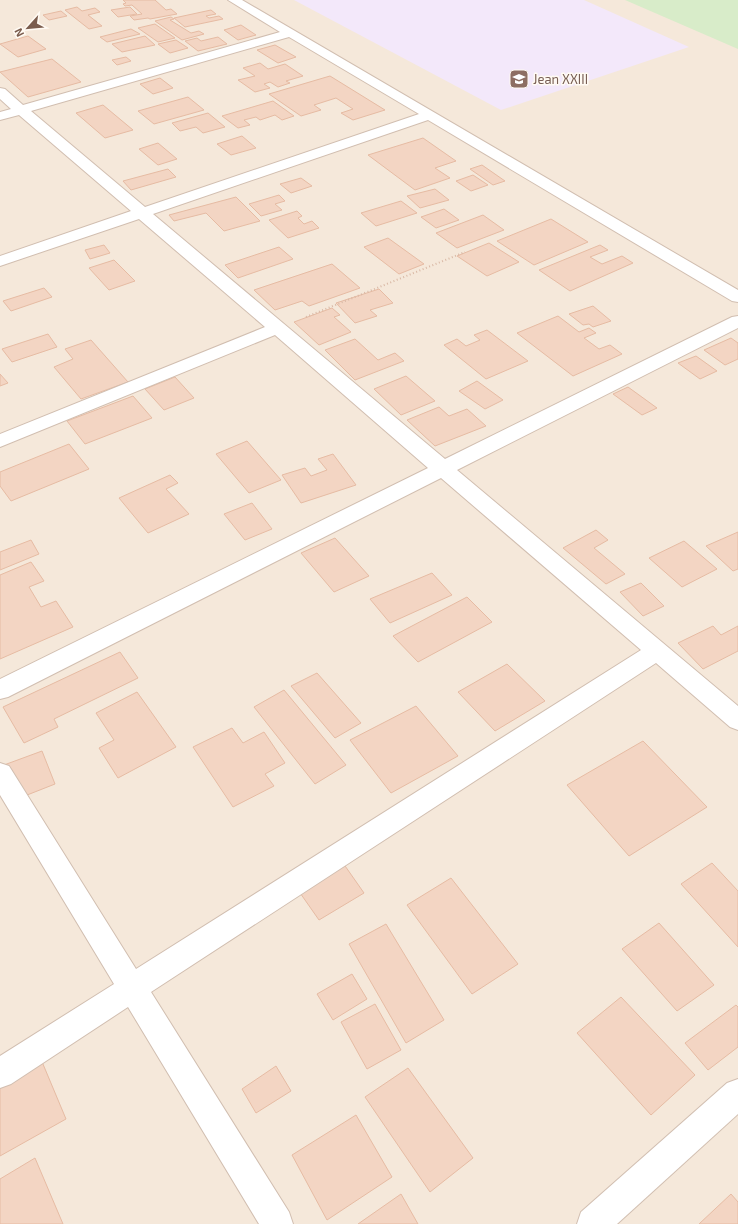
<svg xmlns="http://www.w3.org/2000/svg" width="738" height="1224" viewBox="0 0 738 1224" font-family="'Exo 2',sans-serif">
  <rect width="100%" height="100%" fill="#fdf6ec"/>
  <rect fill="#f5e8da" x="0" y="0" width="738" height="1224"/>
  <path fill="#f3e8fa" d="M294 0H584L689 47 501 110Z"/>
  <path fill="#d8ecc9" d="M625 0H738V49Z"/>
  <g fill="#f3d5c3" stroke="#e6bba3">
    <path d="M123 0H155L166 10 171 9 177 14 150 19 148 18 134 20 130 16 142 14 132 5 125 6 123 4 126 3Z"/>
    <path d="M77 7 82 11 95 8 100 12 88 15 102 26 89 29 65 10Z"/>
    <path d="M130 7 137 14 118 17 111 10Z"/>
    <path d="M211 10 216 14 206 16 209 18 219 16 223 19 185 27 174 18Z"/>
    <path d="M61 11 67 16 49 20 43 15Z"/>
    <path d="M171 17 174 19 170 20 191 33 199 31 204 34 182 40 155 21Z"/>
    <path d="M155 24 175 38 158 42 138 28Z"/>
    <path d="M241 25 256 35 238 40 224 30Z"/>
    <path d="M131 29 140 34 107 42 100 37Z"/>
    <path d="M28 36 46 49 18 57 0 44Z"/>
    <path d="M145 36 155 45 122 52 112 44Z"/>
    <path d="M218 37 227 44 198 51 185 41 197 38 201 41Z"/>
    <path d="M176 40 188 48 170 53 158 44Z"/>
    <path d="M275 45 296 57 278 63 257 50Z"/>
    <path d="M126 57 131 61 117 65 112 60Z"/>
    <path d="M52 59 81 82 28 97 0 72Z"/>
    <path d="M260 63 268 69 285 64 303 76 286 81 290 83 278 87 270 82 264 84 270 88 255 92 238 80 255 76 243 68Z"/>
    <path d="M330 76 385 110 353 120 341 113 353 109 336 98 314 105 321 110 301 116 269 94Z"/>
    <path d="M160 78 173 88 153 94 140 84Z"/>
    <path d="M188 97 204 110 154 124 138 111Z"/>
    <path d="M273 101 294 116 282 120 275 115 260 120 256 117 244 120 250 125 238 128 222 116Z"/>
    <path d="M103 105 133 130 105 138 76 113Z"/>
    <path d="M208 113 225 127 203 133 196 127 180 131 172 123Z"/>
    <path d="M242 136 256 148 231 155 217 144Z"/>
    <path d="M423 138 456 161 435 168 450 178 415 190 368 155Z"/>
    <path d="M158 143 177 159 158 165 139 149Z"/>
    <path d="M482 165 505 181 493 185 470 169Z"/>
    <path d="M168 169 176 177 131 190 123 181Z"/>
    <path d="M473 175 488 185 471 191 456 181Z"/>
    <path d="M301 178 312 186 291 193 280 184Z"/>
    <path d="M435 189 449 200 420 208 407 196Z"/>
    <path d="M279 195 285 201 275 204 282 210 261 216 249 204Z"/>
    <path d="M236 197 260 221 224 231 206 213 174 221 169 215Z"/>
    <path d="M401 201 417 213 376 226 361 213Z"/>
    <path d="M444 209 459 220 436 228 421 217Z"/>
    <path d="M297 211 302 216 298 218 304 224 312 221 319 228 288 238 269 220Z"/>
    <path d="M483 215 504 230 457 248 436 233Z"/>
    <path d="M551 219 588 242 534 265 497 241Z"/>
    <path d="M388 238 424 264 399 274 364 247Z"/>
    <path d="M489 243 519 262 487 276 457 256Z"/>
    <path d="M104 245 110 253 90 259 85 250Z"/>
    <path d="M600 245 608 250 590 257 602 264 622 256 633 263 570 291 539 270Z"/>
    <path d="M279 247 293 259 238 278 225 265Z"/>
    <path d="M114 260 135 281 109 290 89 268Z"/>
    <path d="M332 264 360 288 309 306 302 301 275 310 254 290Z"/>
    <path d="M44 288 52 297 11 311 3 301Z"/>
    <path d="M379 289 393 303 370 310 377 316 355 323 336 303Z"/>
    <path d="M593 306 611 321 593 327 589 324 583 325 569 314Z"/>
    <path d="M332 308 340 315 334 317 351 332 319 345 294 322Z"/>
    <path d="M558 316 579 332 589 328 596 333 584 338 599 349 610 345 622 354 573 376 517 333Z"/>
    <path d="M487 330 528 361 486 379 444 345 457 339 466 346 480 340 474 335Z"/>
    <path d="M48 334 57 347 12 362 2 349Z"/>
    <path d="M731 338 738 343V359L725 365 704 350Z"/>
    <path d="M355 339 378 360 395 353 404 361 355 380 325 350Z"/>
    <path d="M91 340 128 382 81 399 54 367 73 359 65 349Z"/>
    <path d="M696 356 717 371 700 379 678 363Z"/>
    <path d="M0 374 8 383 0 386Z"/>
    <path d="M406 376 435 401 401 415 374 389Z"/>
    <path d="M175 377 194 398 164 410 145 389Z"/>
    <path d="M477 381 503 400 485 409 459 391Z"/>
    <path d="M628 387 657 408 642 415 613 394Z"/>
    <path d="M133 396 152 418 85 444 67 421Z"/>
    <path d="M439 407 449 416 467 409 486 426 435 446 407 420Z"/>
    <path d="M247 441 281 480 249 493 216 454Z"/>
    <path d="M69 444 89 469 11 501 0 486V472Z"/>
    <path d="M333 454 356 485 301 503 282 475 305 468 311 476 327 470 318 459Z"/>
    <path d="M170 475 178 483 166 489 189 514 148 533 119 498Z"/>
    <path d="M252 503 272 529 245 540 224 514Z"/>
    <path d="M596 530 608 540 594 548 625 574 606 584 563 548Z"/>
    <path d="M738 532V569L733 571 706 546Z"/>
    <path d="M335 538 369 576 334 592 301 553Z"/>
    <path d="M31 540 39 554 0 570V552Z"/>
    <path d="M684 541 717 569 682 587 649 558Z"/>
    <path d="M31 562 44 581 29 587 41 607 56 601 73 627 0 659V575Z"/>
    <path d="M432 573 452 595 390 623 370 599Z"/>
    <path d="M641 583 664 606 643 616 620 592Z"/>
    <path d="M467 597 492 622 418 662 393 636Z"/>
    <path d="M713 626 721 635 738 626V651L703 669 678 643Z"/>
    <path d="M120 652 138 678 54 719 58 727 24 743 3 707Z"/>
    <path d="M507 664 545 701 495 731 458 692Z"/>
    <path d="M317 673 361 723 335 738 291 686Z"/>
    <path d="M284 690 346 765 315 784 254 707Z"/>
    <path d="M137 692 176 747 118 778 99 748 114 740 96 713Z"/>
    <path d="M416 706 458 756 391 793 350 740Z"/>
    <path d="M232 728 243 743 264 732 285 763 265 774 274 786 233 807 193 747Z"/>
    <path d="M643 741 707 807 629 856 567 785Z"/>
    <path d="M42 751 55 784 17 799 4 765Z"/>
    <path d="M343 863 364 893 319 920 298 890Z"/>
    <path d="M712 863 738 891V947L681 884Z"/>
    <path d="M451 878 518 964 472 994 407 905Z"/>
    <path d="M659 923 714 985 677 1011 622 949Z"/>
    <path d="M386 924 444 1020 406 1043 349 944Z"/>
    <path d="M352 974 367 999 333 1020 317 994Z"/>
    <path d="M621 997 695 1075 651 1115 577 1033Z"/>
    <path d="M375 1004 401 1050 367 1069 341 1022Z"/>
    <path d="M736 1005 738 1007V1047L708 1070 685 1043Z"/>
    <path d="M40 1057 66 1119 0 1156V1078Z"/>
    <path d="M276 1066 291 1091 256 1113 242 1089Z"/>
    <path d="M408 1068 473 1158 430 1192 365 1097Z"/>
    <path d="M356 1115 392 1177 327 1220 292 1155Z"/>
    <path d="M35 1158 63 1224H0V1179Z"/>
    <path d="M401 1194 418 1224H358Z"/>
    <path d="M731 1194 738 1202V1224H699Z"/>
  </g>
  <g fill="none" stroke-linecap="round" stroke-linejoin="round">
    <g stroke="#d1beb0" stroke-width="2">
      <g id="minor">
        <path d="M228 0H242L738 290V302L732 301 428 120 153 214 445 459 732 317 738 316V328L457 470 738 706V730L730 727 656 663 151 992 289 1212 293 1224H259L128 1007 11 1084 0 1088V1056L114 984 0 795V763L9 766 136 969 641 650 441 478 8 697 0 699V679L428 468 275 335 0 447V434L265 327 139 219 0 266V256L131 211 19 115 0 120V112L11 109 0 99V88L5 89 23 105 280 32ZM289 37 419 114 145 207 31 111Z"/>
        <path d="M738 1079V1114L617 1224H577L581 1212 727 1083Z"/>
      </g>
    </g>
    <path stroke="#d9b8a5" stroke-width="2" stroke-dasharray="1 2.5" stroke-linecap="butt" d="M306 317 465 252"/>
    <use href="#minor" fill="#fff" fill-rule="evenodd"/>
  </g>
  <defs>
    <g id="school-square" transform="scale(1)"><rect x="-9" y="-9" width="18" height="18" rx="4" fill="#8d6e63" stroke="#fffaf3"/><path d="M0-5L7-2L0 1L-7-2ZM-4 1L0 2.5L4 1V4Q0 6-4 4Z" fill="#fff"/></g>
  </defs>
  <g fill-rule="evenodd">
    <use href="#school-square" x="519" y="79"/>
  </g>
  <g text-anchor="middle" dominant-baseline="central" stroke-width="3" stroke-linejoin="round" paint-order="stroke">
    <g font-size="13" fill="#785e54" stroke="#fffaf3" text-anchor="start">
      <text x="533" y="79">Jean XXIII</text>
    </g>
  </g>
  <g transform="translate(28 28) rotate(243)" stroke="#fffaf3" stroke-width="3" paint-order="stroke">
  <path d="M0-3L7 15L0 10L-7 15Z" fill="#7a5c4d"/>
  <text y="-6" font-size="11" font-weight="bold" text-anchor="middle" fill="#7a5c4d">N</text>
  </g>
</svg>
